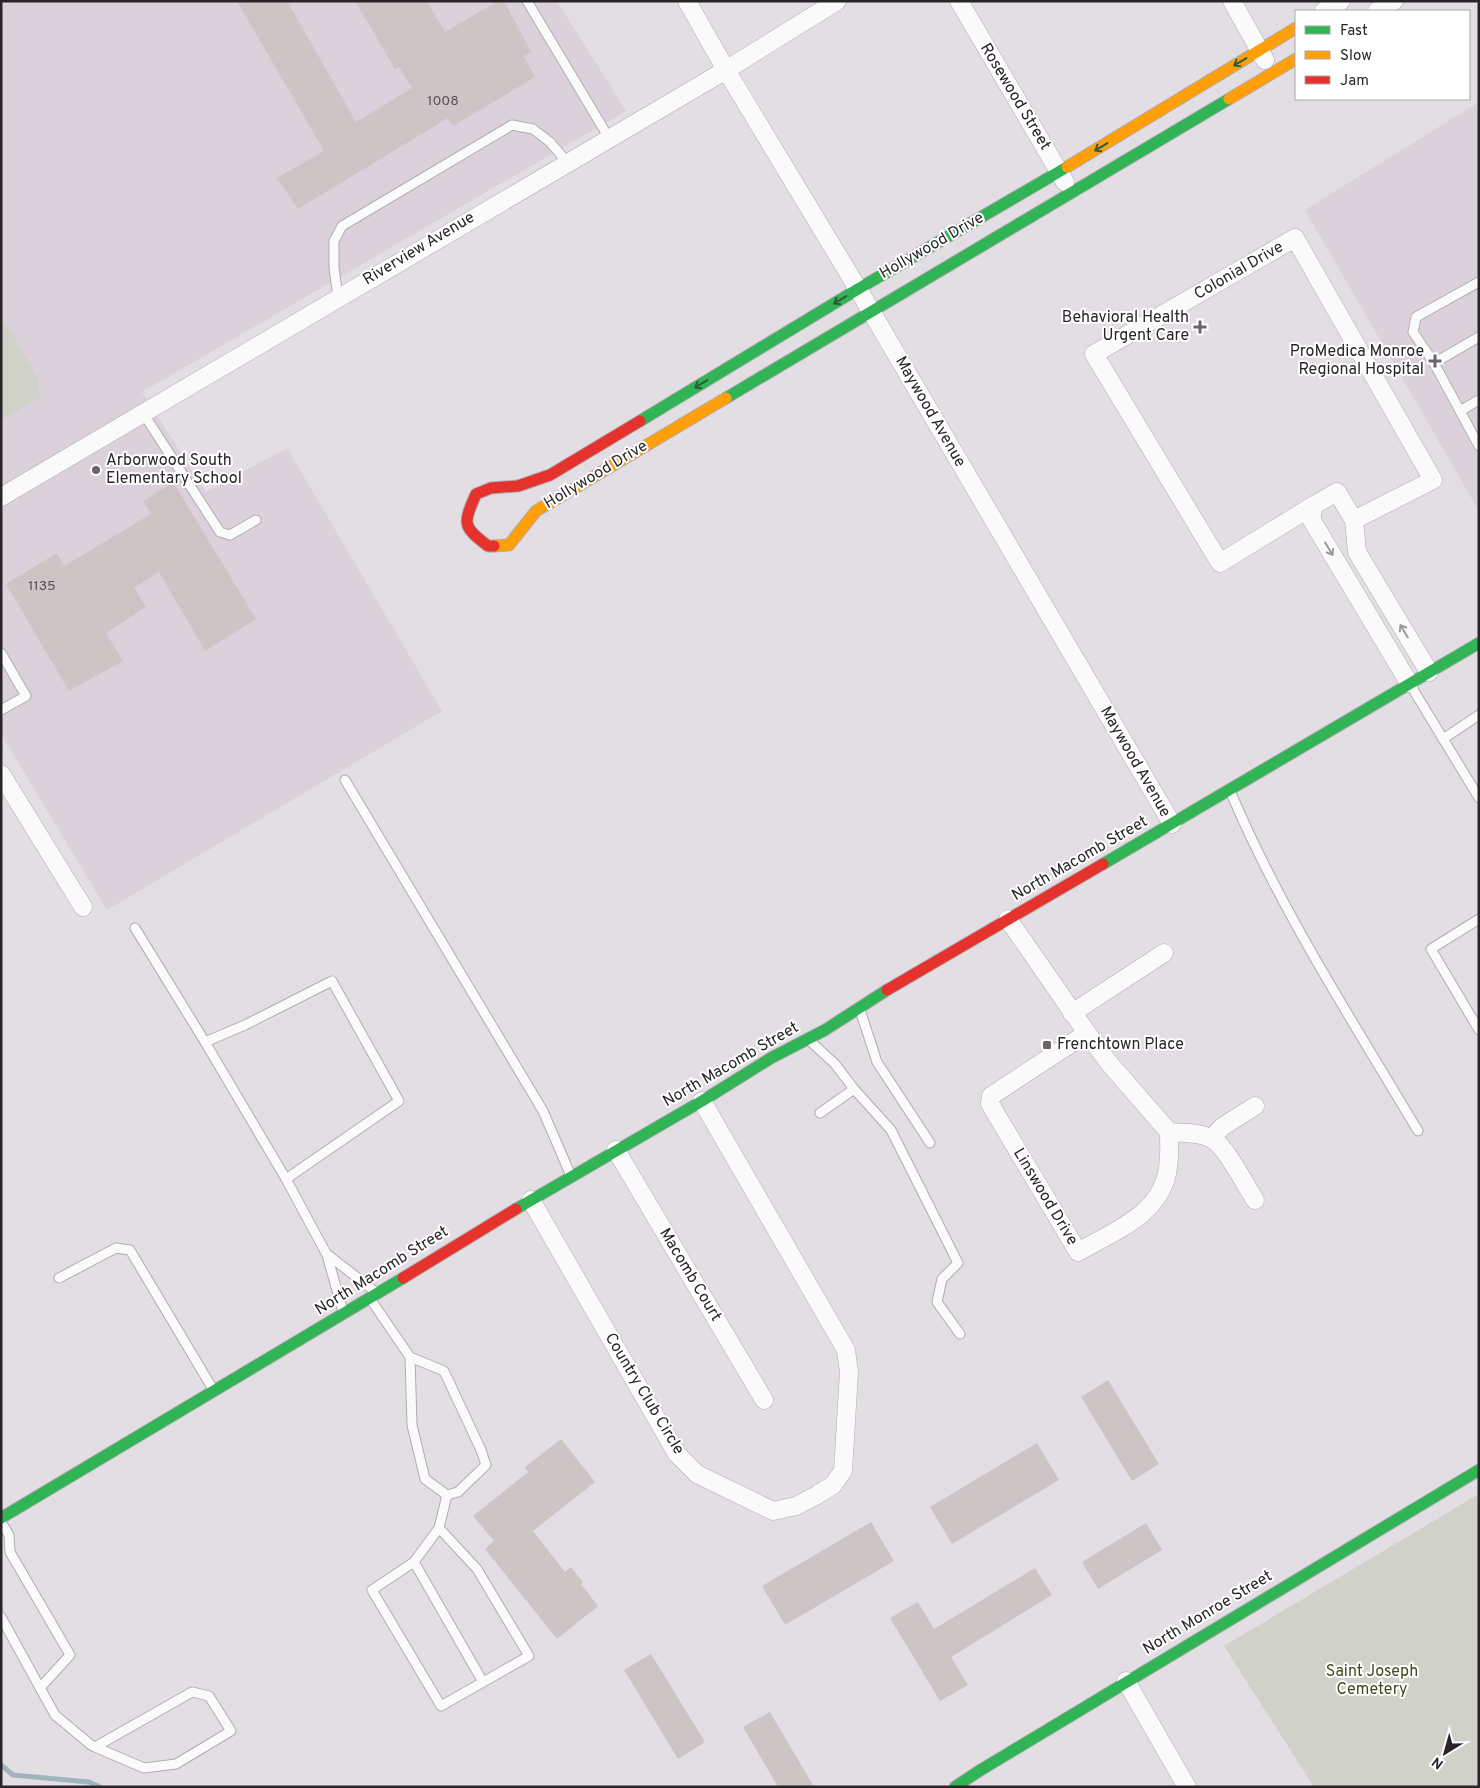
<svg xmlns="http://www.w3.org/2000/svg" width="1480" height="1788" viewBox="0 0 1480 1788" font-family="Overpass,sans-serif">
  <rect width="100%" height="100%" fill="#e3dee3"/>
  <g fill="#dbd1db">
    <path d="M1 1H557L626 111 142 392 206 492 287 448 442 711 107 910 1 734Z"/>
    <path d="M1479 102V511L1305 210Z"/>
  </g>
  <g fill="#d0d1c9">
    <path d="M1 322 8 326 38 379 40 398 1 420Z"/>
    <path d="M1479 1494V1787H1314L1224 1646Z"/>
  </g>
  <g fill="none" stroke-linecap="round" stroke-linejoin="round">
    <path stroke="#9eb5be" stroke-width="5" d="M1 1765 13 1775 89 1782 100 1787"/>
  </g>
  <g fill="#cdc4c6">
    <path d="M237 1H287L356 122 412 88 399 67 395 69 355 1H427L445 32 498 1H504L531 52 524 56 535 77 453 126 448 118 298 209 277 178 324 151Z"/>
    <path d="M173 482 256 619 205 651 159 572 134 588 146 607 106 633 123 661 69 691 6 584 57 553 64 566 151 514 143 501Z"/>
    <path d="M1108 1380 1159 1464 1132 1481 1081 1397Z"/>
    <path d="M561 1439 595 1482 533 1531 565 1572 571 1567 583 1582 581 1584 598 1606 557 1639 485 1549 494 1541 473 1516 528 1472 525 1467Z"/>
    <path d="M1037 1443 1059 1480 952 1544 930 1507Z"/>
    <path d="M871 1522 894 1561 785 1625 762 1586Z"/>
    <path d="M1146 1523 1162 1550 1098 1589 1082 1562Z"/>
    <path d="M1035 1568 1052 1595 951 1657 968 1685 940 1701 890 1618 918 1602 934 1629Z"/>
    <path d="M651 1654 705 1742 678 1759 624 1670Z"/>
    <path d="M770 1712 814 1787H778L743 1727Z"/>
  </g>
  <g fill="none" stroke-linecap="round" stroke-linejoin="round">
    <g stroke="#b0adb0" stroke-width="11">
      <g id="lane">
        <path d="M527 1 609 138"/>
        <path d="M338 297 334 268V241L342 226 512 125 533 129 550 142 567 162"/>
        <path d="M1479 337 1434 363 1460 411 1479 400"/>
        <path d="M1434 363 1413 332 1416 317 1479 282"/>
        <path d="M1460 411 1479 446"/>
        <path d="M143 413 220 532 230 535 256 520"/>
        <path d="M1 653 26 696 1 710"/>
        <path d="M1411 686 1479 798"/>
        <path d="M1443 739 1479 715"/>
        <path d="M345 780 543 1111 571 1176"/>
        <path d="M1231 793C1281 911 1352 1020 1418 1131"/>
        <path d="M1479 919 1431 949 1479 1030"/>
        <path d="M135 928 205 1042"/>
        <path d="M860 1010 877 1062 930 1143"/>
        <path d="M810 1041 835 1064 854 1089 891 1130 958 1263 942 1279 937 1302 960 1334"/>
        <path d="M820 1113 854 1089"/>
        <path d="M286 1179 399 1101 332 981 245 1025 205 1042 286 1179 327 1255 343 1312"/>
        <path d="M328 1255 377 1293"/>
        <path d="M59 1278 116 1248 130 1250 214 1391"/>
        <path d="M371 1300 410 1357 412 1425 425 1479 447 1495 458 1492 486 1465 481 1450 444 1371 410 1357"/>
        <path d="M1 1522 9 1535 10 1552 70 1655 40 1688"/>
        <path d="M439 1528 477 1569 529 1656 441 1706 372 1590 414 1562 439 1528 447 1495"/>
        <path d="M414 1562 483 1682"/>
        <path d="M1 1617 55 1715 91 1745 95 1747 144 1768 176 1764 231 1731 209 1696 192 1692 95 1747"/>
      </g>
    </g>
    <g stroke="#b0adb0" stroke-width="19">
      <g id="street">
        <path d="M687 1 726 70 858 289 1172 824"/>
        <path d="M959 1 1065 182"/>
        <path d="M1232 1 1265 60"/>
        <path d="M1324 11 1341 1"/>
        <path d="M1377 11 1394 1"/>
        <path d="M1 497 726 70 837 1"/>
        <path d="M1314 505 1220 563 1094 354 1295 238 1433 480 1354 520 1337 492 1314 505 1311 519 1409 683"/>
        <path d="M1354 520 1357 552 1429 672"/>
        <path d="M1 774 83 907"/>
        <path d="M1008 919 1087 1033 1109 1063 1169 1132C1169 1143 1170 1155 1168 1167 1163 1214 1114 1231 1078 1252L990 1104 991 1096 1087 1033"/>
        <path d="M1072 1013 1164 953"/>
        <path d="M1169 1132C1182 1133 1200 1132 1212 1139 1227 1147 1245 1185 1255 1200"/>
        <path d="M1212 1138 1222 1127 1255 1106"/>
        <path d="M616 1150 764 1400"/>
        <path d="M531 1200 677 1454 697 1474 773 1511 796 1506 817 1495 833 1485 843 1471 849 1372 846 1350 702 1101"/>
        <path d="M1126 1681 1187 1787"/>
      </g>
    </g>
    <g stroke="#b0adb0" stroke-width="13">
      <g id="fast">
        <path d="M726 398 1229 99"/>
        <path d="M640 421 858 289 1067 167"/>
        <path d="M1103 864 1479 643"/>
        <path d="M516 1209 702 1101 771 1058 825 1030 887 990"/>
        <path d="M1 1518 403 1278"/>
        <path d="M955 1787 979 1771 1479 1470"/>
      </g>
    </g>
    <g stroke="#b0adb0" stroke-width="13">
      <g id="slow">
        <path d="M1229 99 1296 59"/>
        <path d="M1067 167 1296 28"/>
        <path d="M494 546 509 545 536 511 726 398"/>
      </g>
    </g>
    <g stroke="#b0adb0" stroke-width="13">
      <g id="jam">
        <path d="M494 546H488C462 526 463 524 476 494L491 488 518 486 550 475 640 421"/>
        <path d="M887 990 1103 864"/>
        <path d="M403 1278 516 1209"/>
      </g>
    </g>
    <use href="#lane" stroke="#fbfafb" stroke-width="9"/>
    <use href="#street" stroke="#fbfafb" stroke-width="18"/>
    <use href="#fast" stroke="#30b455" stroke-width="11"/>
    <use href="#slow" stroke="#ff9f0a" stroke-width="11"/>
    <use href="#jam" stroke="#e5322d" stroke-width="11"/>
  </g>
  <defs><path id="oneway-shaft" d="M-6 0H5M1.5-3L5.5 0L1.5 3" fill="none" stroke-width="1.6" stroke-linecap="round" stroke-linejoin="round" transform="scale(1.25)"/></defs>
  <g stroke="#2b5e3a">
    <use href="#oneway-shaft" transform="translate(1240 62) rotate(149)"/>
    <use href="#oneway-shaft" transform="translate(1101 147) rotate(149)"/>
    <use href="#oneway-shaft" transform="translate(840 300) rotate(149)"/>
    <use href="#oneway-shaft" transform="translate(701 384) rotate(149)"/>
  </g>
  <g stroke="#9c9a9c">
    <use href="#oneway-shaft" transform="translate(1329 549) rotate(59)"/>
    <use href="#oneway-shaft" transform="translate(1404 631) rotate(-121)"/>
  </g>
  <g fill="#696569" stroke="#fff" stroke-width="2">
    <path d="M1197.5 319.5h5v5h5v5h-5v5h-5v-5h-5v-5h5z"/>
    <path d="M1432.5 353.5h5v5h5v5h-5v5h-5v-5h-5v-5h5z"/>
    <circle cx="96" cy="470" r="5"/>
    <rect x="1042" y="1040" width="10" height="10" rx="2.5"/>
  </g>
  <g text-anchor="middle" dominant-baseline="central" stroke-width="4" stroke-linejoin="round" paint-order="stroke">
    <g font-size="14" fill="#555053">
      <text x="443" y="101">1008</text>
      <text x="42" y="586">1135</text>
    </g>
    <g font-size="16" fill="#282428" stroke="#fff">
      <text transform="translate(1015 97) rotate(59)">Rosewood Street</text>
      <text transform="translate(932 246) rotate(-30)">Hollywood Drive</text>
      <text transform="translate(419 249) rotate(-31)">Riverview Avenue</text>
      <text transform="translate(1239 271) rotate(-30)">Colonial Drive</text>
      <text transform="translate(930 412) rotate(60)">Maywood Avenue</text>
      <text transform="translate(596 475) rotate(-31)">Hollywood Drive</text>
      <text transform="translate(1135 762) rotate(60)">Maywood Avenue</text>
      <text transform="translate(1080 859) rotate(-30)">North Macomb Street</text>
      <text transform="translate(731 1065) rotate(-30)">North Macomb Street</text>
      <text transform="translate(1045 1197) rotate(59)">Linswood Drive</text>
      <text transform="translate(382 1271) rotate(-32)">North Macomb Street</text>
      <text transform="translate(690 1275) rotate(59)">Macomb Court</text>
      <text transform="translate(644 1394) rotate(59)">Country Club Circle</text>
      <text transform="translate(1208 1613) rotate(-31)">North Monroe Street</text>
    </g>
    <g font-size="16" fill="#282428" stroke="#fff" text-anchor="end">
      <text x="1189" y="318">Behavioral Health<tspan x="1189" dy="18">Urgent Care</tspan></text>
      <text x="1424" y="352">ProMedica Monroe<tspan x="1424" dy="18">Regional Hospital</tspan></text>
      <text x="106" y="461" text-anchor="start">Arborwood South<tspan x="106" dy="18">Elementary School</tspan></text>
      <text x="1057" y="1045" text-anchor="start">Frenchtown Place</text>
    </g>
    <g font-size="16" fill="#3f4817" stroke="#fff">
      <text x="1372" y="1672">Saint Joseph<tspan x="1372" dy="18">Cemetery</tspan></text>
    </g>
  </g>
  <rect width="1480" height="1788" fill="none" stroke="#282428" stroke-width="5"/>
  <rect x="1295" y="10" width="175" height="90" fill="#ffffff" stroke="#a9a7a9"/>
  <rect x="1305" y="26" width="25" height="8" fill="#30b455" stroke="#a9a7a9"/>
  <text x="1340" y="35" font-size="15" fill="#282428">Fast</text>
  <rect x="1305" y="51" width="25" height="8" fill="#ff9f0a" stroke="#a9a7a9"/>
  <text x="1340" y="60" font-size="15" fill="#282428">Slow</text>
  <rect x="1305" y="76" width="25" height="8" fill="#e5322d" stroke="#a9a7a9"/>
  <text x="1340" y="85" font-size="15" fill="#282428">Jam</text>
  <g transform="translate(1445 1753) rotate(217)" stroke="#ffffff" stroke-width="4" paint-order="stroke">
  <path d="M0-4L9 19L0 12L-9 19Z" fill="#282428"/>
  <text y="-8" font-size="14" font-weight="bold" text-anchor="middle" fill="#282428">N</text>
  </g>
</svg>
